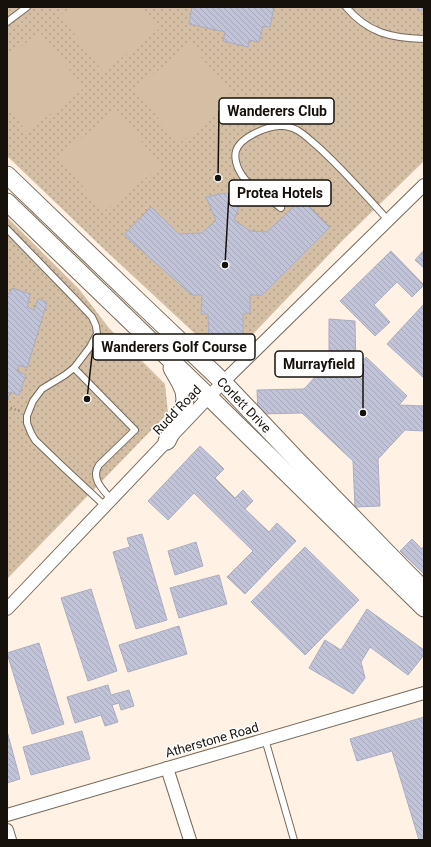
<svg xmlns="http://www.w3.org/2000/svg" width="431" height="847" viewBox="0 0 431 847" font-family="Roboto,sans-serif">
  <defs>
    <pattern id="grass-dots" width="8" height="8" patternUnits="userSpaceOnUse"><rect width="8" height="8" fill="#d4bea4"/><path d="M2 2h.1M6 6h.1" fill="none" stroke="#b5a28c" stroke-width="1.8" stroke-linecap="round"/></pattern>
    <pattern id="building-back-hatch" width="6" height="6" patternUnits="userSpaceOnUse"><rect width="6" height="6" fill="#c1c4d9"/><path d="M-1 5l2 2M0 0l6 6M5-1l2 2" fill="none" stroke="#a5a7b9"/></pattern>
  </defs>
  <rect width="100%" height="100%" fill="#fff2e4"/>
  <g fill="url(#grass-dots)">
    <path d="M7 7H424V161L343 240 233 355 227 356H219L105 250 7 156Z"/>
    <path d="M7 217 79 289 109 328 165 384 168 413 7 579Z"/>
  </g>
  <g fill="#d4bea4">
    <path d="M71 7H142L159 29 103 72 60 15Z"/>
    <path d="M40 32 84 88 27 132 7 107V57Z"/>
    <path d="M191 44 235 100 179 144 135 89Z"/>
    <path d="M117 110 161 166 103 212 59 156Z"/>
  </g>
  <g fill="url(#building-back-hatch)" stroke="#aaacc1">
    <path d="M192 7H274L270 27 263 26 259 42 249 40 248 47 223 41 225 32 189 24Z"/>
    <path d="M417 7H424V9L420 11Z"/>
    <path d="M226 193 243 196 234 220 250 231 267 232 302 199 330 227 262 295H250V313L243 314V342L209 344 208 314H201L202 295H192L124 235 151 207 179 234 202 233 216 220 206 197Z"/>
    <path d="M424 250V268L415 260Z"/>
    <path d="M391 251 424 285 412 297 397 282 374 305 390 322 375 336 340 301Z"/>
    <path d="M12 288 30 294 27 307 34 310 38 299 47 302 27 368 19 365 17 371 26 375 19 395 10 392 8 400 7 399V293L10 294Z"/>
    <path d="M424 304V378L387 344Z"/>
    <path d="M329 319 355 321 356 368 366 357 407 396 399 405 424 406V431L405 430 378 459 380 506 355 507 353 461 302 413 258 414 257 390 304 389 329 362Z"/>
    <path d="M200 446 224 469 215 478 235 498 243 490 253 501 245 509 269 532 277 523 296 541 245 594 227 577 253 551 194 493 168 520 148 501Z"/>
    <path d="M142 534 167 620 136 629 113 552 130 547 127 538Z"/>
    <path d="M412 539 422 549 424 546V574L400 551Z"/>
    <path d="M196 542 203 566 175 575 168 551Z"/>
    <path d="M305 547 359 600 305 655 251 602Z"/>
    <path d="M219 575 227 604 179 618 170 588Z"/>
    <path d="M91 589 117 671 88 681 61 598Z"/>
    <path d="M367 609 424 650V655L408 675 370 647 361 662 365 678 353 694 309 668 325 640 341 650Z"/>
    <path d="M179 626 187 654 128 672 119 645Z"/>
    <path d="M39 643 64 724 32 734 7 653Z"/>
    <path d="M108 685 111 695 129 690 134 706 121 710 119 703 112 705 118 722 105 726 101 715 75 723 67 697Z"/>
    <path d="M424 717V840H419L392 751 357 761 350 739Z"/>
    <path d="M7 731 20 779 7 783Z"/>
    <path d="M82 731 90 759 31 775 23 747Z"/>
  </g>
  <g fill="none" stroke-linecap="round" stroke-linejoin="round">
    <g stroke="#776a5a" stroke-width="8">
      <g id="service">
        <path d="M346 7C368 33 391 38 424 39"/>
        <path d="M7 22 27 7"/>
        <path d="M281 208C268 198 248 187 240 172 237 167 234 158 236 151 240 137 269 125 282 126 287 126 293 128 297 130 304 134 310 140 316 145 342 168 365 195 388 220"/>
        <path d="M7 229 76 300 92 317 96 326 97 334 90 347 74 368 65 375 42 389 33 401 27 416V423L31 433 35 440 62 466 105 506"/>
        <path d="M74 368 135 430 99 465C90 478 103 490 111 499"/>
        <path d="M265 739 294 840"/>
      </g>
    </g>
    <g stroke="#776a5a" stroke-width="14">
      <g id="minor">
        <path d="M7 609 223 382 424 185"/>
        <path d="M167 768 190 840"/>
        <path d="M7 815 424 693"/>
        <path d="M7 830 10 840"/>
      </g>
    </g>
    <g stroke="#776a5a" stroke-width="19">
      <g id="secondary">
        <path d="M7 175 139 302 223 382 297 460 402 568 424 590"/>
        <path d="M7 202 209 397 424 608"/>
        <path d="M167 441 184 407 185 399 184 391 180 382 172 368"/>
      </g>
    </g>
    <path stroke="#857d73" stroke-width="2.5" stroke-dasharray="1 3" stroke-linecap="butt" d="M7 407 20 411"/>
    <use href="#service" stroke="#fff" stroke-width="6"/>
    <use href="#minor" stroke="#fff" stroke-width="12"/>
    <use href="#secondary" stroke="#fff" stroke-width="17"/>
  </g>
  <g text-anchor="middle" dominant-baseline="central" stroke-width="3" stroke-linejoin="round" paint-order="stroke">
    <g font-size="13" fill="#16110b" stroke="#fff">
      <text transform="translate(244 405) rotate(46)">Corlett Drive</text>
      <text transform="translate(177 410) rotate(-46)">Rudd Road</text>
      <text transform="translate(212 740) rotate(-16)">Atherstone Road</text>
    </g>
  </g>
  <path fill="none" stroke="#16110b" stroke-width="1.5" d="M218 178L219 111M225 265L229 193M87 399L93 347M363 413L363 364"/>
  <g fill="#16110b" stroke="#fff" stroke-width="1.5">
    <circle cx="218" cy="178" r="4"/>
    <circle cx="225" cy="265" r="4"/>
    <circle cx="87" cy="399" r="4"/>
    <circle cx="363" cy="413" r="4"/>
  </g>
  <g fill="#fff" stroke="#16110b" stroke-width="1.5">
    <rect x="219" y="98" width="115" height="26" rx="4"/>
    <rect x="229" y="180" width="102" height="26" rx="4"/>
    <rect x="93" y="334" width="162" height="26" rx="4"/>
    <rect x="275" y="351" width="88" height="26" rx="4"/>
  </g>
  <g font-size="14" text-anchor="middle" font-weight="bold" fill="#16110b">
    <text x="277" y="116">Wanderers Club</text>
    <text x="280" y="198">Protea Hotels</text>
    <text x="174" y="352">Wanderers Golf Course</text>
    <text x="319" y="369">Murrayfield</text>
  </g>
  <rect width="431" height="847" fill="none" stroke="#16110b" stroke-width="16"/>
</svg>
